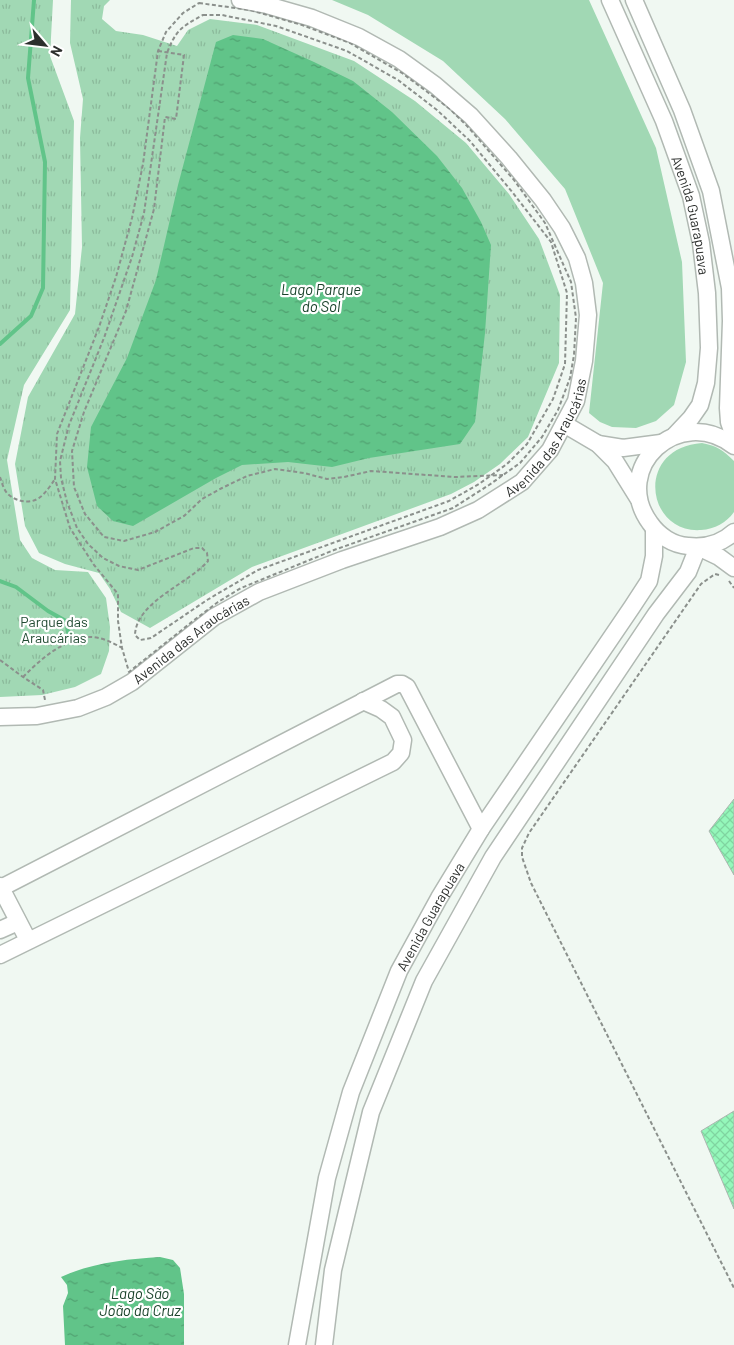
<svg xmlns="http://www.w3.org/2000/svg" width="734" height="1345" viewBox="0 0 734 1345" font-family="Barlow,sans-serif">
  <defs>
    <pattern id="park-tufts" width="24" height="20" patternUnits="userSpaceOnUse" patternTransform="scale(1.25)"><rect width="24" height="20" fill="#a1d8b4"/><path d="M3 7l-1-3M5 7V3M7 7l1-3M15 17l-1-3M17 17v-4M19 17l1-3" fill="none" stroke="#8bba9b"/></pattern>
    <pattern id="water-ripples" width="26" height="14" patternUnits="userSpaceOnUse" patternTransform="scale(1.25)"><rect width="26" height="14" fill="#61c489"/><path d="M2 4q2-2 4 0t4 0M15 11q2-2 4 0t4 0" fill="none" stroke="#50a070"/></pattern>
    <pattern id="building-cross-hatch" width="8" height="8" patternUnits="userSpaceOnUse" patternTransform="scale(1.25)"><rect width="8" height="8" fill="#94f7ba"/><path d="M0 0l8 8M0 8l8-8" fill="none" stroke="#80d4a0"/></pattern>
  </defs>
  <rect width="100%" height="100%" fill="#f0f8f2"/>
  <g fill="#a1d8b4">
    <path d="M332 0H589L656 148 682 262 686 362 674 405 656 421 636 428 612 427 600 422 589 413 603 283 565 189 505 119 443 61 368 15Z"/>
    <path d="M702 443C717 446 723 450 734 461V512C726 523 715 529 701 530 646 534 634 448 702 443Z"/>
  </g>
  <g fill="url(#park-tufts)">
    <path d="M0 0H53L50 56 74 121 70 310 24 385 7 460 20 540 32 558 55 570 88 572 106 598 110 627 109 651 101 674 75 687 42 695 0 697Z"/>
    <path d="M71 0H110L104 6 102 19 116 31 143 35 177 46 188 30 210 19 257 25 354 61 415 101 466 143 509 194 539 239 560 295 559 363 528 437 500 464 474 482 451 494 252 567 150 628 121 612 110 589 99 573 65 564 39 553 25 526 15 464 28 397 75 314 82 247 80 138 83 99 70 43Z"/>
  </g>
  <g fill="url(#water-ripples)">
    <path d="M233 35 263 39 314 62 353 81 392 112 437 156 462 188 481 222 491 245 485 333 475 422 460 444 369 458 332 467 288 462 242 465 216 478 133 526 113 521 97 506 87 467 91 427 127 358 156 280 178 185 216 42Z"/>
    <path d="M160 1257 173 1260 180 1268 184 1294V1345H65L63 1306 68 1293 67 1285 61 1277C91 1263 127 1259 160 1257Z"/>
  </g>
  <g fill="none" stroke-linecap="round" stroke-linejoin="round">
    <g stroke="#61c489" stroke-width="4">
      <path d="M0 344 31 316 43 288 45 162 28 78 34 0"/>
      <path d="M0 581 16 587 48 611 66 621 70 642"/>
    </g>
  </g>
  <g fill="url(#building-cross-hatch)" stroke="#adb5b0">
    <path d="M734 799V875L709 831Z"/>
    <path d="M734 1111V1209L701 1131Z"/>
  </g>
  <g fill="none" stroke-linecap="round" stroke-linejoin="round">
    <g stroke="#b1b9b3" stroke-width="19">
      <g id="minor">
        <path id="s1" d="M610 0 664 121 691 196 701 243 707 293 709 348 706 383 700 405 691 418 675 435"/>
        <path d="M634 0 682 110 711 191 730 288 731 321 728 408 729 422 734 436"/>
        <path d="M564 424 598 444 615 461 638 498"/>
        <path d="M598 444 623 448 661 443"/>
        <path d="M734 446C679 403 610 468 650 523 659 536 673 545 688 546 705 548 721 544 734 532"/>
        <path id="s2" d="M0 717 37 716 78 708 106 697 132 682 214 617 259 592 342 560 440 527 478 510 522 482 550 450 576 401 584 361 588 315 584 283 577 258 562 228 543 200 509 158 471 116 435 85 399 59 359 37 312 18 267 5 240 0"/>
        <path d="M0 886 28 940"/>
        <path d="M1 888 397 684H402L407 687 481 829"/>
        <path d="M0 930 18 922"/>
        <path d="M0 955 393 762 401 753 403 740 392 717 381 709 363 701"/>
        <path id="s3" d="M297 1345 327 1178 351 1092 399 971 439 898 481 829 632 607 649 581 654 556V530"/>
        <path d="M324 1345 333 1270 371 1112 424 981 493 857 656 614 688 572 698 547 719 557 734 568"/>
      </g>
    </g>
    <g stroke="#8b908c" stroke-width="2" stroke-dasharray="4 2.5" stroke-linecap="butt">
      <path d="M199 3 250 10 302 25 350 43 402 73 450 109 468 127 514 180 545 223 571 282 576 318 574 355 570 378 558 410 542 437 520 463 489 485 453 508 334 550 241 588 218 602 193 621 129 672 122 648 118 621V594L94 565 70 528 55 479 57 434 99 327 116 277 132 218 143 164 158 51 166 32 183 13Z"/>
      <path d="M203 15H222L276 26 347 51 398 80 437 110 470 141 513 193 551 242 567 293 565 364 553 399 527 444 507 464 479 484 449 501 258 570 207 600 151 638 140 640 135 635C136 602 188 584 208 561L207 553 202 548H194L138 570 119 566 103 558 88 544 77 528 67 502 61 478 60 461 69 425 104 338 132 257 144 213 167 53C176 30 181 27 203 15Z"/>
      <path d="M158 51 184 55 176 119 165 117 154 209 126 311 84 412 72 451 74 487 85 514 104 537 124 541 155 532 184 516 202 499 222 488 247 476 275 469 304 473 327 479 344 477 371 471 455 477 503 475"/>
      <path d="M0 477C2 483 4 491 9 495 18 502 30 504 39 498 45 494 51 485 55 479"/>
      <path d="M719 575 715 574 701 584 529 833 522 848V857L531 883 734 1288"/>
      <path d="M729 581 734 588"/>
      <path d="M0 660 23 677 43 690 45 700"/>
      <path d="M23 677C41 659 62 640 89 637 99 636 114 643 122 648"/>
    </g>
    <use href="#minor" stroke="#fff" stroke-width="16"/>
  </g>
  <g text-anchor="middle" dominant-baseline="central" stroke-width="4.5" stroke-linejoin="round" paint-order="stroke">
    <g font-size="14" fill="#2c2f2d" stroke="#fff">
      <text stroke="none"><textPath href="#s1" startOffset="231">Avenida Guarapuava</textPath></text>
      <text stroke="none"><textPath href="#s2" startOffset="632">Avenida das Araucárias</textPath></text>
      <text stroke="none"><textPath href="#s2" startOffset="212">Avenida das Araucárias</textPath></text>
      <text stroke="none"><textPath href="#s3" startOffset="452">Avenida Guarapuava</textPath></text>
    </g>
    <g font-size="14" fill="#214a32" stroke="#fff">
      <text x="54" y="621">Parque das<tspan x="54" dy="16">Araucárias</tspan></text>
    </g>
    <g font-size="15" font-style="italic" fill="#1a432b" stroke="#fff">
      <text x="321" y="289">Lago Parque<tspan x="321" dy="17">do Sol</tspan></text>
      <text x="140" y="1293">Lago São<tspan x="140" dy="17">João da Cruz</tspan></text>
    </g>
  </g>
  <g transform="translate(45 45) rotate(118)" stroke="#ffffff" stroke-width="4" paint-order="stroke">
  <path d="M0-4L9 19L0 12L-9 19Z" fill="#2c2f2d"/>
  <text y="-8" font-size="14" font-weight="bold" text-anchor="middle" fill="#2c2f2d">N</text>
  </g>
</svg>
